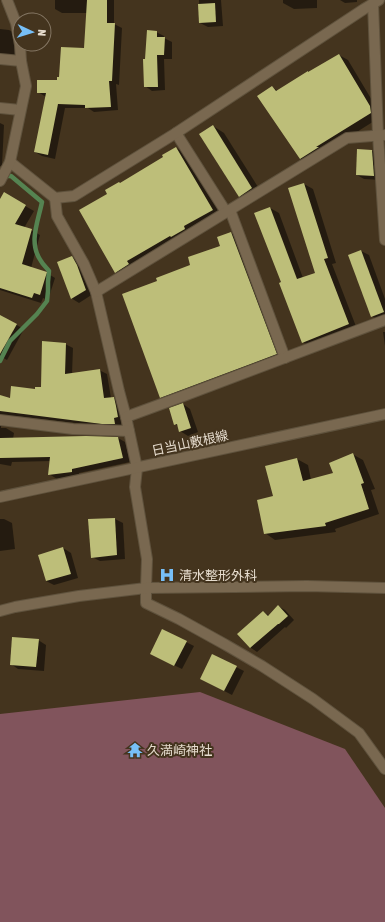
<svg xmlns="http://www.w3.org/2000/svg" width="385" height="922" viewBox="0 0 385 922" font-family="'Asap Condensed','Noto Sans JP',sans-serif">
  <rect width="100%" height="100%" fill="#44341e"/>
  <path fill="#81545c" d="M200 692 345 749 385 808V922H0V714Z"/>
  <g fill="#0007">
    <path d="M55 0H114V24L122 28 119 85 116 84 118 110 94 112 88 108H65L55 159 42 156 35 152 46 97 38 92 58 81 85 49 87 13H62L55 9Z"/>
    <path d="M199 0H221L223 26 208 27 200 23Z"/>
    <path d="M283 0H317V8L294 9 283 3Z"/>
    <path d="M340 0H357V2L345 3Z"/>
    <path d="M0 29 9 30 17 34 15 57 0 59Z"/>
    <path d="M156 32 164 36V38L172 42V59H164L165 90 152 91 145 86 146 60Z"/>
    <path d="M339 55 348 60 379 112V118L325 152 310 164 300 159 272 87 278 91Z"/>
    <path d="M0 123 4 125 2 166H0Z"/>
    <path d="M213 126 224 133 263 195 250 203 239 196Z"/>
    <path d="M176 148 187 154 223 216 127 278 116 272 109 194 121 184 165 158Z"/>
    <path d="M358 150 372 151 380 155 381 180 364 179 357 175Z"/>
    <path d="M304 184 313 189 336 263 332 264 357 329 311 347 303 342 282 283 270 208 279 213 303 278 317 274Z"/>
    <path d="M4 194 34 211 24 228 31 230 40 235 31 268 47 273 55 278 48 300 43 298 41 303 0 290V201Z"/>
    <path d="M231 233 239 238 284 358 169 402 161 397 158 282 191 266 221 247Z"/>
    <path d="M361 251 369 255 385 299V319L380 321 372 316Z"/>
    <path d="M72 257 80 262 93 294 79 303 71 298Z"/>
    <path d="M0 316 24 329 7 360 0 356Z"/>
    <path d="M383 332H385V346Z"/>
    <path d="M65 344 73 348 72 374 99 370 107 374 111 398H114L121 402 125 421H121L122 428 110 427 15 416V418L1 424V428H6L14 433 13 439 118 438 125 442 130 462 79 473V476L57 479 49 474 51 461 12 462 11 466 0 464V396L11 400 36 390 42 388Z"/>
    <path d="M183 404 190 409 198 432 188 436 180 431 178 426 175 424Z"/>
    <path d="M352 454 363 460 375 489 371 490 379 514 335 529 336 532 275 540 265 533 274 497 297 459 308 465 311 480 335 474Z"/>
    <path d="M0 519H4L12 523 15 549 0 551Z"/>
    <path d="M115 519 123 523 125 559 100 561 92 557 89 520Z"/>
    <path d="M63 548 71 553 78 578 54 585 46 581Z"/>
    <path d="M278 606 285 610 294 620 286 628 285 627 257 652 251 648 238 634 263 612 270 616Z"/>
    <path d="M38 640 46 645 44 671 18 669 11 664Z"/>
    <path d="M186 642 194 646 182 669 159 658Z"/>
    <path d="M236 667 244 671 232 695 209 683Z"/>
  </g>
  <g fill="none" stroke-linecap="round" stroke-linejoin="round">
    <path stroke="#558351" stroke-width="4.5" d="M0 361 10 341 37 314 47 301 48 291V282L49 271C47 268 43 265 41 261 28 243 38 222 42 202L11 176H7"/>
  </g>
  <g fill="#bdbe79">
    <path d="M87 0H107V23H115L112 81H109L111 107 85 108V105L58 104 48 155 34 152 46 93H37V80H57V77H59L61 47 84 48Z"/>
    <path d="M215 3 216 22 199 23 198 4Z"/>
    <path d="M147 30 157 31V37H165L164 55H157L158 87H144L143 59H145Z"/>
    <path d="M339 54 370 106 371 113 316 147H319L300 159 257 96 272 86 276 91 308 71V72Z"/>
    <path d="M213 125 252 188 239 197 199 134Z"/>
    <path d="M176 147 213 210 184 226 185 229 171 237 170 236 127 261 129 264 115 273 79 210 107 194 105 190 119 182 120 183 163 157 162 155Z"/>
    <path d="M357 149 372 150 374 176 356 175Z"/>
    <path d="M304 183 328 258 324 259 349 324 302 343 279 283 281 282 254 213 270 207 297 279 315 273 288 188Z"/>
    <path d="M4 192 26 205 15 224 32 229 22 264 47 272 40 295 34 293 32 298 0 288V199Z"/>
    <path d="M231 232 277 354 160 398 122 294 157 281 156 278 190 265 188 257 220 246 217 237Z"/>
    <path d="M361 250 384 312 371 317 348 255Z"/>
    <path d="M72 256 77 265 86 290 71 299 57 262Z"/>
    <path d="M0 315 17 324 0 354Z"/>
    <path d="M42 341 66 343 65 374 100 369 104 398 114 397 116 406 118 417 114 418 115 424H102L0 411V395L10 398 11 386 35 389V387H41Z"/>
    <path d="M183 403 191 428 179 432 177 424 174 425 169 408Z"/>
    <path d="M86 436 118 437 123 458 72 469V472L48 475 50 457 0 458V438Z"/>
    <path d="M353 453 364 483 361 484 369 509 325 523 326 526 264 534 257 500 273 496 265 466 297 458 303 481 333 473 329 463Z"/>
    <path d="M115 518 117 555 91 558 88 519Z"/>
    <path d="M63 547 71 574 46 581 38 555Z"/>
    <path d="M278 605 288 616 279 624H278L250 648 237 634 263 611 268 616Z"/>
    <path d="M162 629 187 641 174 666 150 654Z"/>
    <path d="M12 637 39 639 36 667 10 665Z"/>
    <path d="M212 654 237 666 224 691 200 679Z"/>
  </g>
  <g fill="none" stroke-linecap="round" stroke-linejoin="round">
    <g stroke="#5f523d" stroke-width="12">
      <g id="street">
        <path d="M373 3 378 135 385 240"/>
        <path d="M0 59 21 61"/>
        <path d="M0 108 20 110"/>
        <path d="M176 133 226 212"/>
        <path d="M10 162 55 198 74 196 176 133 364 9 379 0"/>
        <path d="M0 181 10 162 26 86 21 61 20 45 16 23 7 0"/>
        <path d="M55 198 57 216 84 264 96 292 119 391 126 417 137 468 135 487 147 559 146 588V603L179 619 226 645 262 666 313 699 359 733 385 769"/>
        <path d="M230 210 285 358"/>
        <path d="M96 292 347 138 385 135"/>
        <path d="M126 417 186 395 385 320"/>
        <path d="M0 420 73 429 129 431"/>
      </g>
    </g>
    <g stroke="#5f523d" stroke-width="12">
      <g id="secondary">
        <path d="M0 497 385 414"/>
        <path d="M0 611 15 607 79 596 146 588 307 586 385 588"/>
      </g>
    </g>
    <use href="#street" stroke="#796850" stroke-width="10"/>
    <use href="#secondary" stroke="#796850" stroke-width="10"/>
  </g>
  <defs>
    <g id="hospital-bare" transform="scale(1.2)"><path d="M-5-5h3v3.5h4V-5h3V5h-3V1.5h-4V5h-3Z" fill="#77bff7" stroke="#44341e" stroke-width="2.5" paint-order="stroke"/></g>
    <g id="temple-bare" transform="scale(1.2)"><path d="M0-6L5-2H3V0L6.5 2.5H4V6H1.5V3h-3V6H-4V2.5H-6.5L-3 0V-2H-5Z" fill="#77bff7" stroke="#44341e" stroke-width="2.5" paint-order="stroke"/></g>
  </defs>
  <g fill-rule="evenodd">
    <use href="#hospital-bare" x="167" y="575"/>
    <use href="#temple-bare" x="135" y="750"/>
  </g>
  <g text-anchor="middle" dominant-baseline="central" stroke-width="4" stroke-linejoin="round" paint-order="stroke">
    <g font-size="13" fill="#e6dcce" stroke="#44341e">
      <text transform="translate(190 443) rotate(-12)">日当山敷根線</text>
    </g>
    <g font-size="13" fill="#e6dcce" stroke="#44341e" text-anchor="start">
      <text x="179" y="575">清水整形外科</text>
      <text x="147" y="750">久満崎神社</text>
    </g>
  </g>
  <g transform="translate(32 32) rotate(94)"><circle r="19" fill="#44341e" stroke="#857764"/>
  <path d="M0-3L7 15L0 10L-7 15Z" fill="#77bff7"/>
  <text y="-6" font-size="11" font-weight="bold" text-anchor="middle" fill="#e6dcce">N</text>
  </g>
</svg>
